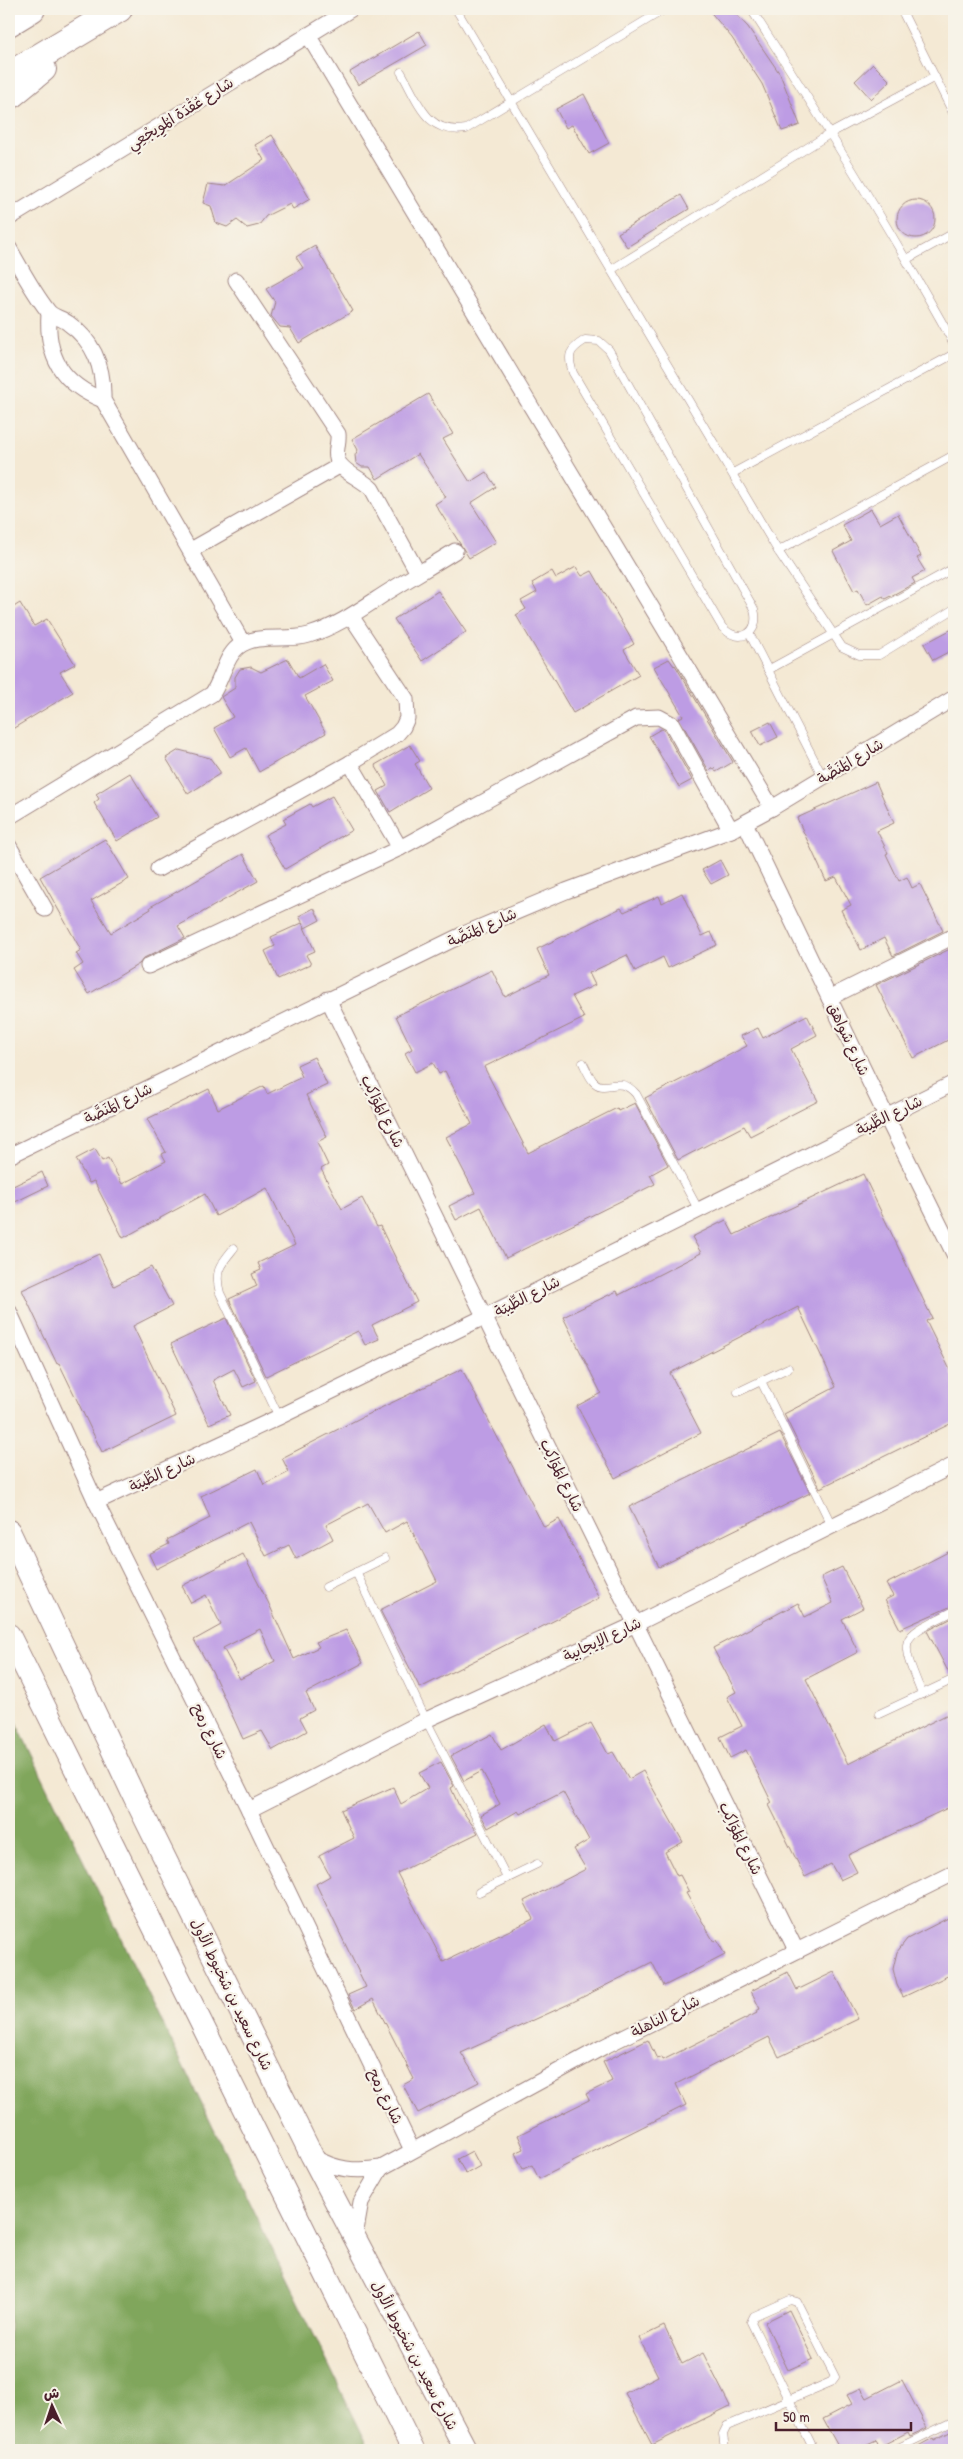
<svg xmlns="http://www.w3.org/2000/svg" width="963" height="2459" viewBox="0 0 963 2459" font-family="'Patrick Hand','Playpen Sans Arabic',sans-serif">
  <rect width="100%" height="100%" fill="#f7f3e8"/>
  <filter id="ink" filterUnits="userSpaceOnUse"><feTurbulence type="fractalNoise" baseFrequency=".02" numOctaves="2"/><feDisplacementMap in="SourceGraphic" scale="10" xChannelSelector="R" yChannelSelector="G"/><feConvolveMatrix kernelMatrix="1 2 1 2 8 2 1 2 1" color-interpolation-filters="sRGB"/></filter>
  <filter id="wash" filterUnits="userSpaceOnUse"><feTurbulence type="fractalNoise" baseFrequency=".0096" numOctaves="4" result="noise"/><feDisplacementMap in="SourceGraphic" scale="20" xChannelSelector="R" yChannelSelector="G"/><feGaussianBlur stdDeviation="1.12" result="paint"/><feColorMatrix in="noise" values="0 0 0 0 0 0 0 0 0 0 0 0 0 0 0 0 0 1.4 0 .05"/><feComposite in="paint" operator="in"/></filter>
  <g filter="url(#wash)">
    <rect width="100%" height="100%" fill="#f4e9d4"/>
    <path fill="#80a65c" stroke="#656244" d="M9 1708 370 2450H9Z"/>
    <g id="blocks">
      <g fill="#bd9ce4" fill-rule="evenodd">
        <path d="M708 9H731L748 27 780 74 800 125 782 131 762 84 732 38Z"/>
        <path d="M419 31 427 45 358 85 350 72Z"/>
        <path d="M873 64 890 81 871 99 855 81Z"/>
        <path d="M584 94 609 143 589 154 572 125 566 128 556 109Z"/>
        <path d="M272 135 310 199 293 209 290 204 266 216 259 225 247 228 237 220 227 227 216 223 211 206 203 203 208 184 225 186 264 160 255 145Z"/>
        <path d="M681 195 689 209 627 247 618 233Z"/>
        <circle cx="916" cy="219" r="19"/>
        <path d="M315 246 353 311 299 343 290 328 280 327 271 316 275 302 266 289 303 268 296 257Z"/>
        <path d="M428 394 453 434 443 439 470 482 486 472 496 487 471 503 496 542 469 558 435 504 446 497 418 454 377 479 370 467H362L356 463 355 455 358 450 352 439Z"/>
        <path d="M871 509 880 524 898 514 921 556 917 558 925 571 912 578 915 583 885 599 883 596 867 605 858 589 854 591 833 551 851 541 842 525Z"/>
        <path d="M576 567 582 576 592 571 634 644 624 650 639 675 573 713 516 615 526 609 521 601 537 592 532 583 552 571 556 578Z"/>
        <path d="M438 591 466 632 422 661 394 619Z"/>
        <path d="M20 603 34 626 47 619 75 664 60 672 73 692 9 731V610Z"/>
        <path d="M954 628V649L933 660 924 644Z"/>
        <path d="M288 659 299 678 323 664 333 681 305 696 326 733 259 772 246 748 230 757 214 728 233 717 221 697 235 688V677L240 669 251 667 261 672Z"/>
        <path d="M669 659 674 666 675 665 733 762 716 772 714 768 709 771 679 718 683 716 654 667Z"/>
        <path d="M770 722 778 737 760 746 752 731Z"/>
        <path d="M661 729 665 731 692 780 679 787 649 736Z"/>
        <path d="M410 745 420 761 415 764 429 788 390 812 378 791 387 786 375 765Z"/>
        <path d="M179 750 210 758 221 773 188 794 166 758Z"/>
        <path d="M130 773 157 817 117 841 94 803 99 799 96 794Z"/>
        <path d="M876 782 894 823 877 831 888 853 886 854 899 881 907 877 912 888 920 884 943 931 893 956 884 938 861 950 841 910 851 905 836 877 826 881 797 818Z"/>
        <path d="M332 796 352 830 285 869 265 835 286 824 283 819 310 804 312 807Z"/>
        <path d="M105 839 129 879 91 901 111 933 151 909 150 907 243 854 258 881 178 926 185 938 144 958 139 964 89 994 74 970 83 964 76 953 81 950 40 877Z"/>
        <path d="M720 860 728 875 711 884 702 870Z"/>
        <path d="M682 893 702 936 711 932 717 945 668 968 663 957 635 971 627 955 589 973 595 985 572 996 584 1018 484 1067 528 1153 617 1108 618 1111 635 1103 668 1165 650 1175 655 1184 506 1258 481 1207 456 1220 449 1206 475 1193 446 1137 472 1124 445 1071 439 1074 433 1063 415 1072 405 1053 412 1049 396 1016 492 970 505 997 549 975 537 949 621 908 624 912 659 896 662 903Z"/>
        <path d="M314 908 320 920 305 928 299 916Z"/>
        <path d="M302 923 315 951 306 955 311 964 278 979 265 951 275 946 271 937Z"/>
        <path d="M952 948 954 953V1037L913 1058 876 985Z"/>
        <path d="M807 1015 817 1035 791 1049 818 1101 750 1136 744 1126 678 1160 645 1098 747 1046 741 1036 758 1028 763 1038Z"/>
        <path d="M314 1057 327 1085 306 1095 327 1137 317 1142 328 1165 321 1169 342 1209 362 1198 377 1227 380 1226 417 1302 372 1325 379 1339 365 1345 358 1331 266 1376 229 1299 257 1286 252 1274 261 1270 258 1263 295 1245 267 1188 216 1216 205 1194 123 1238 94 1181 89 1183 76 1159 95 1149 102 1161 108 1158 122 1184 166 1161 162 1154 166 1152 147 1119 209 1089 218 1109 264 1086 267 1094 302 1077 297 1065Z"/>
        <path d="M42 1172 48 1186 13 1203 9 1188Z"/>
        <path d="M863 1174 932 1318 926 1321 954 1378V1422L820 1488 784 1414 836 1387 798 1307 670 1373 701 1433 615 1478 577 1406 601 1393 563 1317 617 1291 619 1295 701 1253 692 1237 726 1220 734 1235Z"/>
        <path d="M99 1254 114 1286 151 1267 172 1306 133 1326 176 1416 102 1452 59 1363 57 1364 22 1290Z"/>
        <path d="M226 1318 256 1381 243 1387 234 1369 213 1380 230 1415 209 1424 171 1344Z"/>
        <path d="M462 1369 544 1527 559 1519 599 1598 420 1688 380 1610 437 1581 407 1521 385 1533 368 1503 326 1525 333 1539 296 1559 289 1545 266 1556 249 1522 156 1569 149 1554 169 1544 167 1540 210 1518 201 1496 257 1469 264 1485 289 1472 282 1458 362 1417Z"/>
        <path d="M780 1433 810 1493 659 1567 629 1507Z"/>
        <path d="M954 1549V1605L900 1629 885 1600 893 1596 886 1584Z"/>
        <path d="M243 1554 268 1602 294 1659 319 1647 316 1642 346 1630 363 1663 306 1693 314 1710 300 1718 307 1731 273 1750 262 1731 243 1739 212 1671 194 1640 221 1625 206 1595 191 1603 182 1586ZM260 1629 275 1661 240 1679 223 1648Z"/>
        <path d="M842 1567 863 1608 842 1619 858 1652 806 1679 848 1764 954 1711V1805L848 1855 857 1872 840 1880 831 1864 805 1877 769 1805 772 1803 746 1750 730 1758 720 1737 742 1726 727 1697 736 1692 713 1648 798 1603 805 1617 833 1603 821 1577Z"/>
        <path d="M954 1617V1673L950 1675 927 1631Z"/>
        <path d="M591 1723 608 1754 613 1752 629 1779 643 1771 683 1842 665 1852 677 1876 680 1875 689 1892 686 1893 714 1942 717 1940 725 1955 664 1986 652 1962 569 2004 461 2053 479 2082 418 2113 403 2085 414 2079 373 1999 355 2009 348 1995 366 1987 316 1884 330 1876 319 1856 354 1838 341 1810 393 1787 401 1804 428 1788 419 1773 441 1762 454 1786 451 1788 459 1806 478 1833 397 1873 443 1962 527 1922 533 1919 524 1901 586 1869 574 1849 589 1840 563 1792 520 1814 518 1811 488 1828 481 1815 500 1804 482 1771 464 1781 451 1756 492 1734 501 1750 546 1724 555 1741Z"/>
        <path d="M954 1915V1973L903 1997 897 1985 893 1969 897 1952 907 1939Z"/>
        <path d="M788 1972 797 1990 834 1972 858 2019 779 2057 769 2037 676 2084 686 2105 539 2179 532 2165 523 2169 515 2153 524 2149 518 2135 589 2100 586 2094 612 2081 603 2062 648 2040 657 2059 662 2057 663 2060 757 2013 756 2011 760 2009 751 1991Z"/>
        <path d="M472 2151 480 2166 466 2174 457 2159Z"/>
        <path d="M789 2310 813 2359 788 2370 765 2322Z"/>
        <path d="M664 2326 682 2364 703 2353 730 2406 652 2445 625 2393 658 2376 639 2338Z"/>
        <path d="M902 2380 927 2428 910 2436 908 2432 879 2447 876 2440 855 2450H840L823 2419 852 2404 847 2395 861 2388 867 2398Z"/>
        <path d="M950 2432 954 2446 945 2450H911L933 2438 934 2440Z"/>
      </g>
    </g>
  </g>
  <g filter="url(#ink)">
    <use href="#blocks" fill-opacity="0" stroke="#9f8480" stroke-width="1"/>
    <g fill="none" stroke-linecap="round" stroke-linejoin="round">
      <g stroke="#9f8480" stroke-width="9">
        <g id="service">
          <path d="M456 9 778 551 842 647 859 655H879L954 609"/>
          <path d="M751 9C822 119 891 230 954 344"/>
          <path d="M901 9 954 115"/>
          <path d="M401 72C418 101 426 135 466 129L665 9"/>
          <path d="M907 259 954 233"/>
          <path d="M611 270 831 133 935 77"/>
          <path d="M585 340 599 341 609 350 754 609C761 634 739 645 722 627L573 373C567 355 569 350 585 340Z"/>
          <path d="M733 473 954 354"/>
          <path d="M778 551 954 455"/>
          <path d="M749 633 823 777"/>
          <path d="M768 670 954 568"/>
          <path d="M583 1063C586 1069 589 1076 593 1081 605 1095 618 1073 636 1094L698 1209"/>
          <path d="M234 1248C220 1265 214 1271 220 1293L279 1417"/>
          <path d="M761 1381 832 1526"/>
          <path d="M738 1392 788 1368"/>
          <path d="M356 1572 426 1720 507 1878"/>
          <path d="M326 1587 385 1558"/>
          <path d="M922 1694C898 1635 898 1639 954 1611"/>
          <path d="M879 1714 954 1679"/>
          <path d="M479 1892 537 1864"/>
          <path d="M725 2450 723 2434 727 2426 831 2382 835 2377 797 2302 790 2300 754 2316 751 2322 814 2450"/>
          <path d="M894 2450 954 2421"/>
        </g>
      </g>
      <g stroke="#9f8480" stroke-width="17">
        <g id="minor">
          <path d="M308 35 772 808"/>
          <path d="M9 218 351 9"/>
          <path d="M9 248C21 269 33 292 48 311 52 317 62 318 68 323 95 342 104 368 103 400L243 643"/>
          <path d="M236 280 338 434C339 443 335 450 337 458 339 471 361 478 372 489L418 573"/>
          <path d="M49 313C46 357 62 384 103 400"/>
          <path d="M191 550 339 466"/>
          <path d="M350 763 400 848"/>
          <path d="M9 817 212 694C222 680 225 657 238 647 257 632 287 642 309 635 336 627 360 610 383 595 407 580 431 566 455 551"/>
          <path d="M745 823 886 1116 954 1254"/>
          <path d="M9 846 45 909"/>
          <path d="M158 869 350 763 397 734 403 727 407 718 406 699 351 616"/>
          <path d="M148 966 400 848 636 718 659 717 672 724 731 830"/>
          <path d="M829 998 954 936"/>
          <path d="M328 999 796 1950"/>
          <path d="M9 1156 464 934 566 891 731 830 772 808 954 698"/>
          <path d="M9 1311 96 1502 249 1810 412 2150"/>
          <path d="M96 1502 279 1417 484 1317 954 1083"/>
          <path d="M249 1810 426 1720 636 1624 954 1465"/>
          <path d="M313 2157C336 2170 355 2172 381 2168L603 2047 954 1873"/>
          <path d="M355 2236 361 2202 381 2168"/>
        </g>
      </g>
      <g stroke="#9f8480" stroke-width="24">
        <g id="secondary">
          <path d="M9 1531 135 1798 312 2156 466 2450"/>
          <path d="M9 1635 413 2450"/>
        </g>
      </g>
      <g stroke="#9f8480" stroke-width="28">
        <g id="trunk">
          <path d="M9 23 32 9"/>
          <path d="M9 75 119 9"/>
          <path d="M9 97 43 69"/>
        </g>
      </g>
      <use href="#service" stroke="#fff" stroke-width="8"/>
      <use href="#minor" stroke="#fff" stroke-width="15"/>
      <use href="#secondary" stroke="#fff" stroke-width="22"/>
      <use href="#trunk" stroke="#fff" stroke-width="26"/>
    </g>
  </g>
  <g text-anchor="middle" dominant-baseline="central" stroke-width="4.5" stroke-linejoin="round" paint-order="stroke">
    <g font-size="15" fill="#4a1f2b" stroke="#f7f3e8">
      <text transform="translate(180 113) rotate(-32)">شارع عُقْدَة المُوِيجْعِي</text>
      <text transform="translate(850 761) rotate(-31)">شارع المَنَصَّة</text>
      <text transform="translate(482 927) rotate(-24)">شارع المَنَصَّة</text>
      <text transform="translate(849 1039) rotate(65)">شارع شواهق</text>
      <text transform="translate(118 1103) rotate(-26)">شارع المَنَصَّة</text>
      <text transform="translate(383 1111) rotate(64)">شارع المَوَاكِب</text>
      <text transform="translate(889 1115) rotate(-26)">شارع الطِّيبَة</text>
      <text transform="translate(527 1296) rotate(-27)">شارع الطِّيبَة</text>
      <text transform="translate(162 1472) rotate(-25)">شارع الطِّيبَة</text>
      <text transform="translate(562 1475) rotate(64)">شارع المَوَاكِب</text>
      <text transform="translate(602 1639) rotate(-25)">شارع الإيجابية</text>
      <text transform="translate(210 1731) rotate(64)">شارع رمح</text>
      <text transform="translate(741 1838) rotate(64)">شارع المَوَاكِب</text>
      <text transform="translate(232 1994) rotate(64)">شارع سعيد بن شخبوط الأول</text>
      <text transform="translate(665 2016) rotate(-27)">شارع الناهلة</text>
      <text transform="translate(386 2096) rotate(64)">شارع رمح</text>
      <text transform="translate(415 2355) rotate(62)">شارع سعيد بن شخبوط الأول</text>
    </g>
  </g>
  <rect width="963" height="2459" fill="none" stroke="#f7f3e8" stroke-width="30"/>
  <g transform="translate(52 2406) rotate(357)" stroke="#f7f3e8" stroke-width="4" paint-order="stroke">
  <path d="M0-4L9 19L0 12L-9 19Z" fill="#4a1f2b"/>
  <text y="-8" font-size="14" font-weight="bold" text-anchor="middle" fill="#4a1f2b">ش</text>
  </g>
  <path d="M776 2422v8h135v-8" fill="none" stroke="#4a1f2b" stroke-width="2.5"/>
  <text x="783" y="2422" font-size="15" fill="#4a1f2b" stroke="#f7f3e8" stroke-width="4" paint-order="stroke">50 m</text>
</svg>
